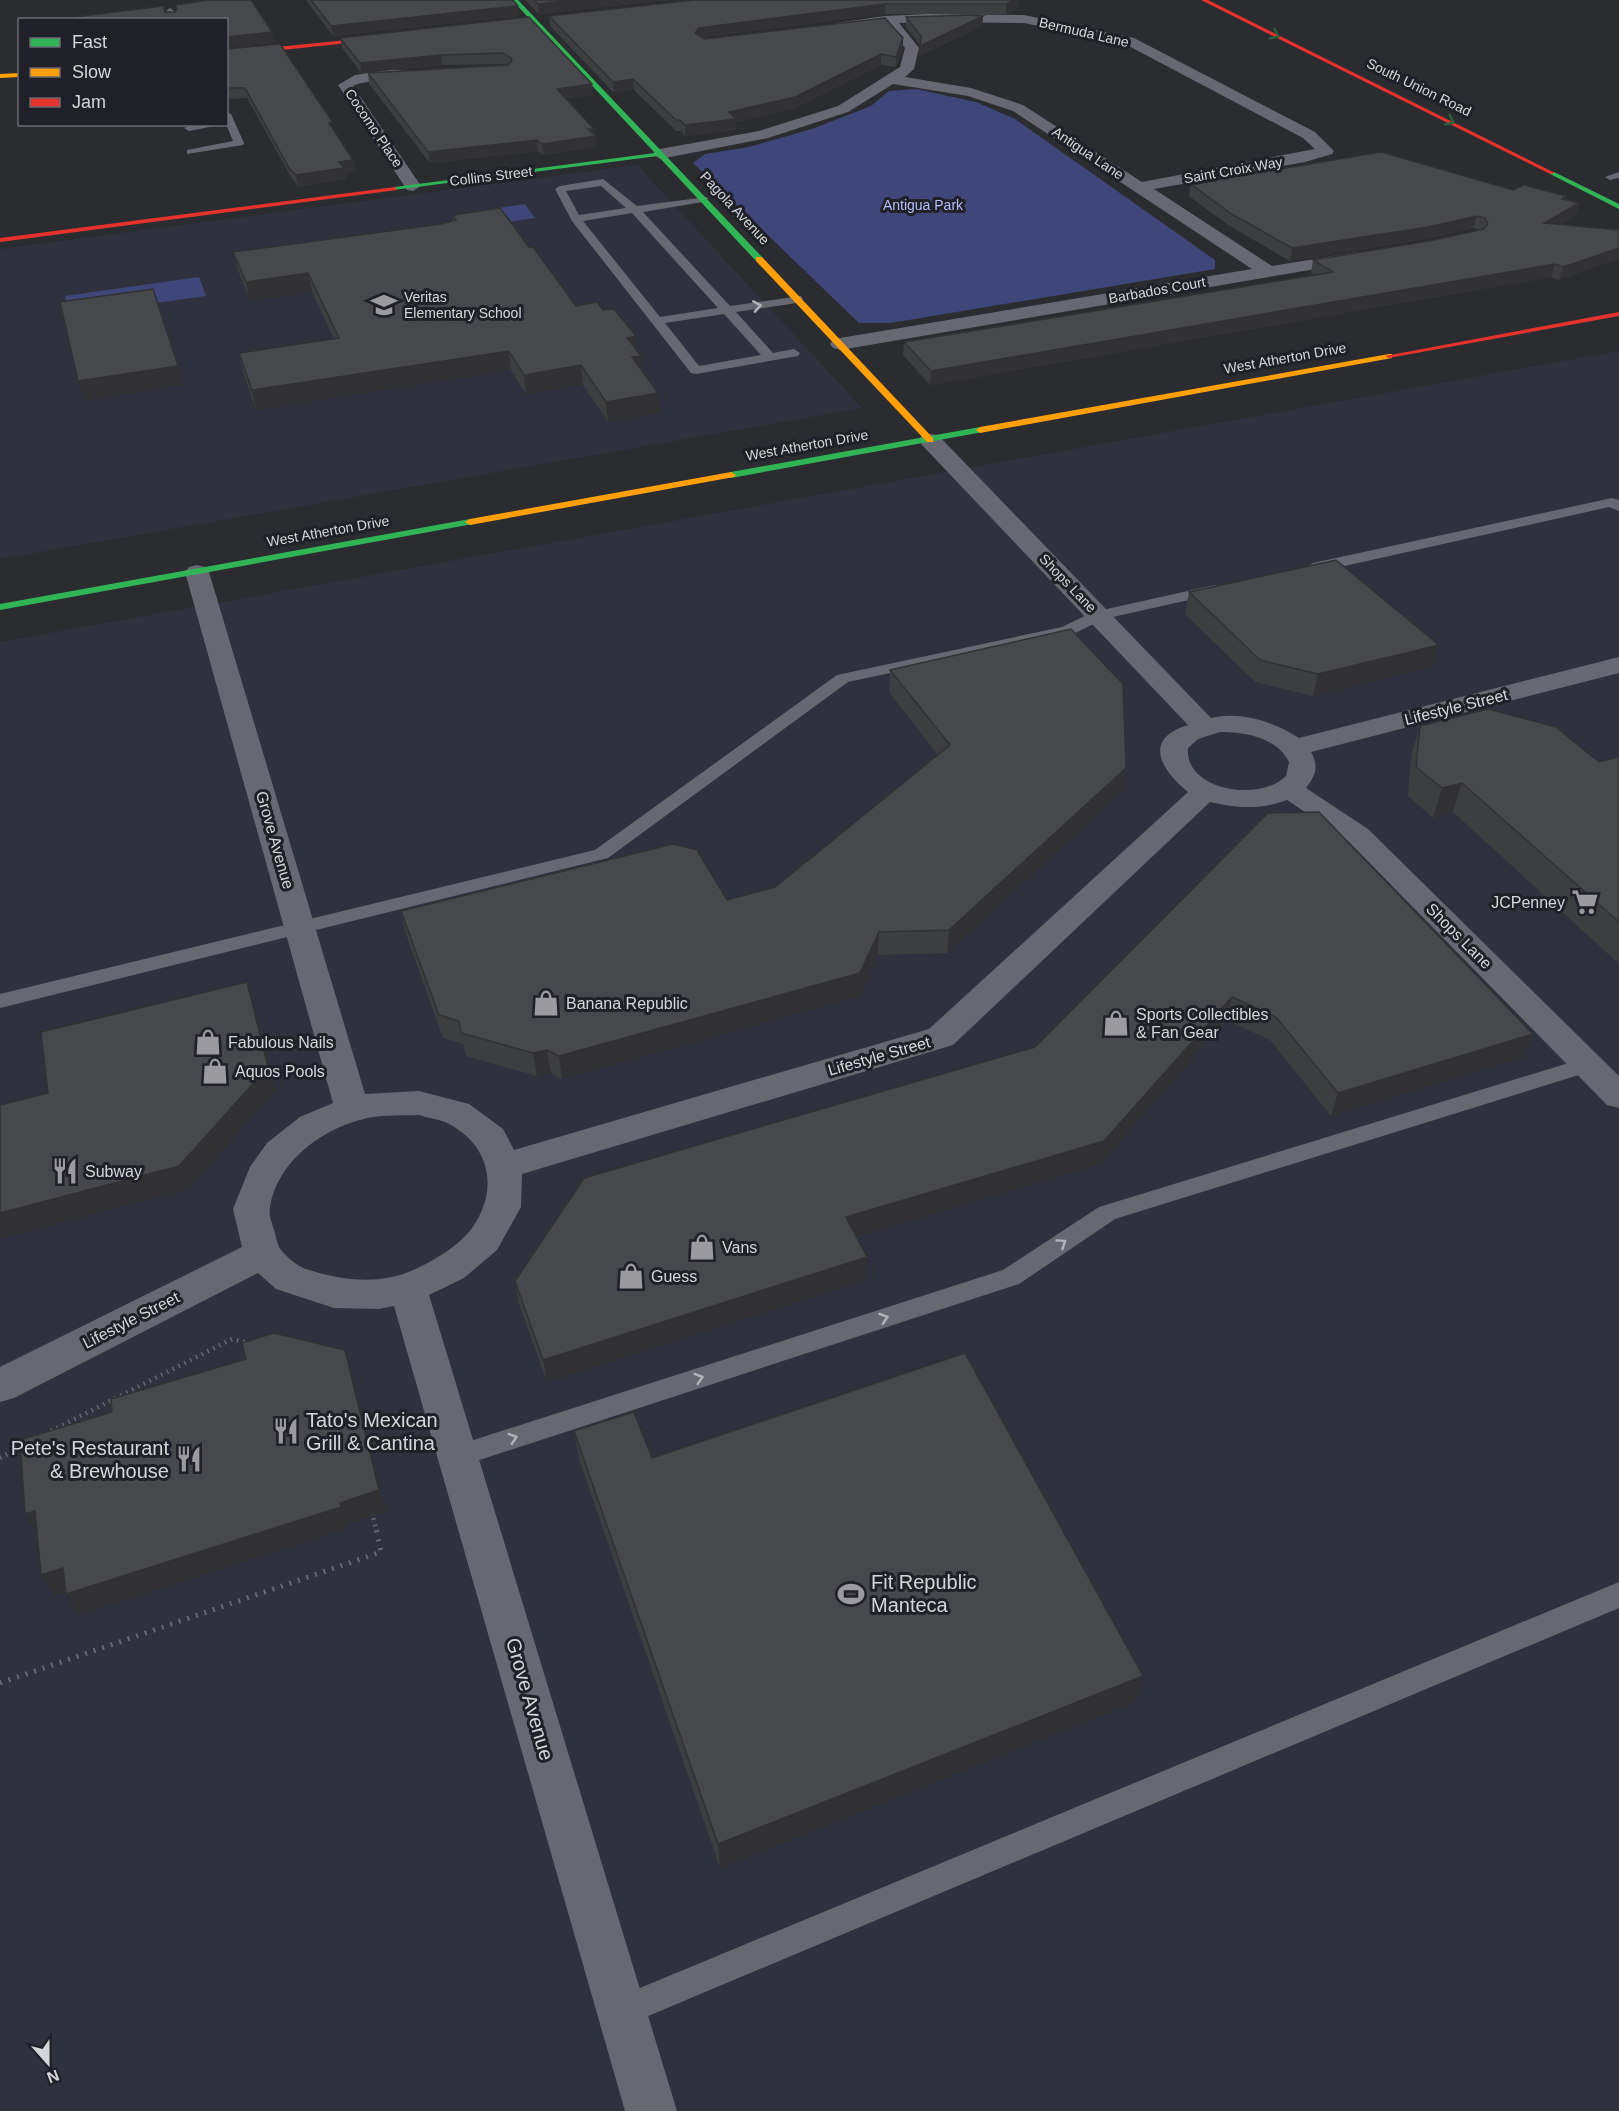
<svg xmlns="http://www.w3.org/2000/svg" width="1619" height="2111" viewBox="0 0 1619 2111" font-family="Helvetica,sans-serif">
  <rect width="100%" height="100%" fill="#2b2c30"/>
  <g fill="#2f323e">
    <path d="M637 165 862 408 0 559V249Z"/>
    <path d="M1619 351V2111H0V642Z"/>
  </g>
  <g fill="#3f4679">
    <path d="M916 89 976 102 1015 119 1215 260V269L891 323H859L693 163 705 154 749 147 812 129 871 106 889 91Z"/>
    <path d="M525 204 535 218 502 223 492 209Z"/>
    <path d="M199 277 206 296 69 315 65 296Z"/>
  </g>
  <g fill="none" stroke-linecap="round" stroke-linejoin="round">
    <g stroke="#676971" stroke-width="4.5" stroke-dasharray="1.5 5" stroke-linecap="butt">
      <path d="M51 1431 232 1339 249 1343"/>
      <path d="M0 1458 23 1446"/>
      <path d="M372 1512 376 1530"/>
    </g>
    <path stroke="#676971" stroke-width="5" stroke-dasharray="2 7" stroke-linecap="butt" d="M0 1683 381 1552 376 1528"/>
    <g fill="#676871" fill-rule="evenodd">
      <path d="M170 8 174 11 177 20H169L166 11Z"/>
      <path d="M226 111 231 114 244 143 243 145 187 154V150L233 141 226 124Z"/>
      <path d="M225 124 189 131 184 128 193 124Z"/>
      <path d="M1619 172V178L1610 180 1605 177Z"/>
      <path d="M603 179 637 206 707 197 708 199 703 202 643 212 730 306 801 296 803 299 797 303 736 312 773 353 794 349 800 353 798 356 696 374 691 373 572 221 555 189 560 186ZM601 186 626 208 579 215 566 191ZM632 213 718 308 660 317 583 221ZM724 314 761 355 699 366 665 323Z"/>
      <path d="M1612 498 1619 500V511L1609 507 1313 573 1305 568 1313 563Z"/>
      <path d="M1215 585 1220 587 1223 590 1220 593 1104 619 1073 634 848 682 608 858 0 1008V994L595 850 837 675 1062 627 1093 612Z"/>
      <path d="M1588 1057 1595 1060 1599 1065 1595 1070 1115 1219 1019 1284 458 1467 449 1464 445 1456 449 1448 458 1445 1003 1270 1099 1207Z"/>
      <path d="M1619 1582V1608L622 2027 611 2022 606 2011 611 2000Z"/>
    </g>
    <g fill="#676871" fill-rule="evenodd">
      <path d="M928 14 1024 15 1134 38 1315 132 1334 151 1332 154 1305 162 1154 189 1272 266 1357 252 1363 253 1366 257 1363 261 1357 262 840 350 833 348 830 344 833 340 840 338 1252 269 1013 111 968 96 893 84 848 112 768 138 660 159 652 154 660 149 759 131 838 106 900 67 905 48 893 32 882 24 841 30 836 29 834 26 836 23 885 16ZM928 22 1024 23 1125 44 1303 138 1315 149 1142 182 1023 105 971 88 905 77 914 69 919 48 899 23Z"/>
      <path d="M387 70H413L420 74C410 84 371 77 353 86L421 186 413 191 407 190 338 85 355 75Z"/>
      <path d="M930 434 938 435 1211 718C1240 711 1275 722 1299 738L1619 657V673L1311 752C1319 766 1316 775 1306 788L1368 829 1619 1076V1108L1607 1105 1348 841 1287 800C1260 810 1237 808 1210 802L953 1045 522 1174 521 1207 497 1250 464 1278 429 1295 677 2111H625L394 1306 379 1309 334 1308 276 1289 258 1273 14 1398 0 1402V1367L242 1247 233 1209 250 1167 267 1143 300 1117 333 1103 185 572 189 567 197 565 205 567 209 572 365 1094 419 1091 469 1104 503 1129 514 1150 929 1029 1188 792C1161 770 1142 739 1188 725L922 445 919 440 922 435ZM1220 732C1244 732 1277 737 1289 762L1286 776C1259 803 1184 790 1188 748L1198 739ZM419 1115C427 1118 438 1119 445 1122 490 1143 500 1189 472 1228 459 1247 423 1268 400 1275 370 1284 336 1279 306 1269 298 1267 283 1254 279 1247 277 1243 276 1237 275 1233 273 1226 268 1215 270 1207 277 1163 319 1131 360 1120 379 1114 399 1116 419 1115Z"/>
    </g>
    <g fill="#30b455" fill-rule="evenodd">
      <path d="M512 0H518L762 257V261H756L658 156 393 190 395 187 655 153Z"/>
      <path d="M1550 172H1554L1619 204V209L1550 174Z"/>
      <path d="M980 427 984 430 983 432 731 478 726 475 731 472Z"/>
      <path d="M470 519 473 520V524L0 610V604Z"/>
    </g>
    <g fill="#ff9f0a" fill-rule="evenodd">
      <path d="M20 73V77L0 78V74Z"/>
      <path d="M756 257H762L933 438V442H927L756 261Z"/>
      <path d="M1389 354H1392V358L980 433 976 430 980 427Z"/>
      <path d="M731 472 736 475 734 477 470 525 465 522 470 519Z"/>
    </g>
    <g fill="#e5322d" fill-rule="evenodd">
      <path d="M1201 0H1208L1555 173 1550 174Z"/>
      <path d="M388 36 386 39 226 56V52Z"/>
      <path d="M395 187 397 190 0 242V238Z"/>
      <path d="M1619 312V316L1389 358 1385 356Z"/>
    </g>
  </g>
  <g fill="#3d3e40">
    <path d="M306 0H513L519 16 333 36Z"/>
    <path d="M525 0H669L539 14Z"/>
    <path d="M694 0H1019L1018 8 1006 14H885L702 37 705 39 903 48 896 67 881 65 795 108 736 122V130L685 136 681 131H676L634 90 613 92 550 26 549 16Z"/>
    <path d="M983 16 982 26 919 56 920 45 906 27V17Z"/>
    <path d="M529 17 593 95 566 98 594 129 597 147 543 155 538 151 430 163 369 84 368 73 506 65 504 64 442 65 361 73 342 48 340 38Z"/>
    <path d="M226 49 335 131 353 160 355 171 345 173 346 179 298 187 292 179 247 98 226 99Z"/>
    <path d="M1191 184 1513 190 1566 196 1565 199 1579 203 1576 215 1560 224 1619 230 1559 280 1551 277 930 385 903 355 904 342 1314 275 1311 273 1313 260 1429 241 1481 230 1473 228 1426 239 1290 261 1228 225 1189 196Z"/>
    <path d="M453 215 529 247 576 306 603 310 641 356 642 371 658 393 659 413 608 422 583 385 526 394 511 370 256 410 243 372 239 353 334 339 312 292 250 301 238 270 233 252 441 224 453 221Z"/>
    <path d="M1189 592 1439 645 1432 667 1313 696 1255 682 1185 614Z"/>
    <path d="M890 670 1126 768 1123 791 947 953 878 955 860 996 562 1079 551 1073 537 1076 466 1056 463 1044 443 1038 406 934 401 911 727 900 775 887 938 755 889 692Z"/>
    <path d="M1420 726 1599 762 1619 757V964L1453 812 1433 818 1408 796 1411 755Z"/>
    <path d="M1268 813 1533 1034 1524 1057 1331 1116 1270 1040 1226 1020 1100 1164 856 1237 866 1280 547 1382 519 1304 515 1281 1035 1047Z"/>
    <path d="M574 1431 652 1458 1135 1702 720 1868 579 1459Z"/>
  </g>
  <g fill="#323234">
    <path d="M574 0H669L539 14 538 4Z"/>
    <path d="M1009 0H1019L1018 8 1006 14V4Z"/>
    <path d="M885 4V14L700 38 695 33 699 28Z"/>
    <path d="M518 6 519 16 333 36 331 26Z"/>
    <path d="M983 16 982 26 919 56 920 46Z"/>
    <path d="M272 32 274 43 226 48V37Z"/>
    <path d="M903 38V48L896 67V57Z"/>
    <path d="M881 54V65L795 108 736 122V130L685 136V125L729 112Z"/>
    <path d="M441 55 442 65 361 73 360 63Z"/>
    <path d="M633 79 634 90 613 92V82Z"/>
    <path d="M592 84 593 95 558 99 557 89Z"/>
    <path d="M588 129H594V136H596L597 147 543 155 542 144Z"/>
    <path d="M537 140 538 151 430 163 428 152Z"/>
    <path d="M353 160 355 171 345 173 346 179 298 187 296 175 339 162Z"/>
    <path d="M1579 203 1576 215 1541 235 1544 223Z"/>
    <path d="M1477 216 1473 228 1426 239 1290 261 1292 248Z"/>
    <path d="M1619 248V259L1559 280 1563 267Z"/>
    <path d="M1555 264 1551 277 930 385 931 371Z"/>
    <path d="M308 273 312 292 250 301 246 282Z"/>
    <path d="M636 336 637 356 627 338Z"/>
    <path d="M509 351 511 370 256 410 252 390Z"/>
    <path d="M641 356 642 375 632 357Z"/>
    <path d="M581 365 583 385 526 394 524 375Z"/>
    <path d="M178 366 183 385 84 401 78 381Z"/>
    <path d="M658 393 659 413 608 422 606 402Z"/>
    <path d="M1439 645 1432 667 1313 696 1318 674Z"/>
    <path d="M1126 768 1123 791 947 953 949 930Z"/>
    <path d="M1462 783 1453 812 1433 818 1442 788Z"/>
    <path d="M879 932 878 955 860 996 562 1079 559 1056Z"/>
    <path d="M247 982 254 1005 276 1090 188 1189 0 1239V1213Z"/>
    <path d="M1232 997 1226 1020 1100 1164 846 1240V1217Z"/>
    <path d="M1533 1034 1524 1057 1331 1116 1338 1093Z"/>
    <path d="M547 1050 551 1073 537 1076 533 1053Z"/>
    <path d="M867 1257 866 1280 547 1382 543 1360Z"/>
    <path d="M345 1350 352 1372 386 1512 348 1524 349 1528 78 1615 66 1594 340 1503Z"/>
    <path d="M35 1511 38 1535 25 1514Z"/>
    <path d="M63 1568 76 1589 54 1596 41 1575Z"/>
    <path d="M1143 1676 1135 1702 720 1868 718 1844Z"/>
  </g>
  <g fill="#47484b" stroke="#323234" stroke-width="1.5">
    <path d="M209 0H251L272 32 226 37V20H76L75 17 163 6 165 12H175L177 9 175 5Z"/>
    <path d="M311 0H513L518 6 331 26Z"/>
    <path d="M534 0H574L538 4Z"/>
    <path d="M694 0H1015L1006 4H885L699 28 695 33 705 39 885 18 903 38 896 57 881 54 795 97 729 112 736 119 685 125 680 120H676L633 79 613 82 549 16Z"/>
    <path d="M971 15 983 16 920 46 921 36 906 17Z"/>
    <path d="M529 17 592 84 557 89 594 129H588L596 136 542 144 537 140 428 152 368 73 508 65 512 61 511 58 503 53 441 55 360 63 340 38Z"/>
    <path d="M280 44 333 123H329L353 160 339 162 344 168 296 175 289 168 245 88H226V49Z"/>
    <path d="M1381 152 1513 190 1524 185 1566 196 1562 199 1579 203 1544 223 1619 230V248L1563 267 1555 264 931 371 904 342 1333 272 1313 260 1429 241 1484 229 1488 224 1485 218 1477 216 1428 227 1292 248 1230 213 1191 184Z"/>
    <path d="M500 208 529 247H533L576 306 597 302 603 310 614 309 636 336 627 338 641 356 632 357 658 393 606 402 581 365 524 375 509 351 252 390 239 353 339 338 308 273 246 282 233 252 441 224 456 220 453 215Z"/>
    <path d="M153 289 178 366 78 381 60 302Z"/>
    <path d="M1336 560 1439 645 1318 674 1260 660 1189 592Z"/>
    <path d="M1071 629 1123 684 1126 768 949 930 879 932 860 973 559 1056 547 1050 533 1053 461 1033 459 1021 439 1015 401 911 673 844 697 850 727 900 775 887 950 745 890 670Z"/>
    <path d="M1488 709 1556 727 1599 762 1619 757V922L1462 783 1442 788 1416 767 1420 726Z"/>
    <path d="M1319 812 1533 1034 1338 1093 1276 1017 1232 997 1104 1141 846 1217 867 1257 543 1360 515 1281 584 1178 1035 1047 1268 813Z"/>
    <path d="M247 982 268 1067 179 1166 0 1213V1105L48 1093 41 1032Z"/>
    <path d="M274 1333 345 1350 379 1490 340 1503 341 1507 66 1594 63 1568 41 1575 35 1511 25 1514 20 1440 112 1412 111 1399 246 1359 242 1343Z"/>
    <path d="M965 1353 1143 1676 718 1844 574 1431 634 1412 652 1458Z"/>
  </g>
  <defs><path id="oneway-chevron" d="M-2-3.5L2.5 0L-2 3.5" fill="none" stroke-width="1.6" stroke-linecap="round" stroke-linejoin="round" transform="scale(1.5)"/></defs>
  <g stroke="#27633c">
    <use href="#oneway-chevron" transform="translate(1275 35) rotate(26)"/>
    <use href="#oneway-chevron" transform="translate(1450 121) rotate(27)"/>
  </g>
  <g stroke="#b4b5bb">
    <use href="#oneway-chevron" transform="translate(757 306) rotate(-9)"/>
    <use href="#oneway-chevron" transform="translate(1062 1243) rotate(-34)"/>
    <use href="#oneway-chevron" transform="translate(884 1318) rotate(-18)"/>
    <use href="#oneway-chevron" transform="translate(699 1378) rotate(-18)"/>
    <use href="#oneway-chevron" transform="translate(513 1438) rotate(-18)"/>
  </g>
  <defs>
    <g id="school-bare" transform="scale(2.07)"><path d="M0-5L7-2L0 1L-7-2ZM-4 1L0 2.5L4 1V4Q0 6-4 4Z" fill="#9a9a9f" stroke="#202128" stroke-width="2.5" paint-order="stroke"/></g>
    <g id="supermarket-bare" transform="scale(2.07)"><path d="M-6-5.5h2.5l.6 2H6L4.5 2H-2.5L-4.4-4H-6ZM-1.5 3.2a1.3 1.3 0 1 0 .1 0ZM3 3.2a1.3 1.3 0 1 0 .1 0Z" fill="#9a9a9f" stroke="#202128" stroke-width="2.5" paint-order="stroke"/></g>
    <g id="shop-bare" transform="scale(2.07)"><path d="M-5-2.5h2.3a2.7 3.5 0 0 1 5.4 0H5L5.5 6h-11ZM-1.5-2.5h3a1.5 2.3 0 0 0-3 0Z" fill="#9a9a9f" stroke="#202128" stroke-width="2.5" paint-order="stroke"/></g>
    <g id="restaurant-bare" transform="scale(2.07)"><path d="M-5-6h1v4h1v-4h1v4h1v-4h1v5L-1.5 .5V6h-2V.5L-5-1ZM5-6V6H3V1.5H1.5Q1.5-4 5-6Z" fill="#9a9a9f" stroke="#202128" stroke-width="2.5" paint-order="stroke"/></g>
    <g id="stadium-bare" transform="scale(2.07)"><path d="M0-5a6.5 5 0 1 0 0 10a6.5 5 0 1 0 0-10ZM-3.5-1.8h7v3.6h-7Z" fill="#9a9a9f" stroke="#202128" stroke-width="2.5" paint-order="stroke"/></g>
  </defs>
  <g fill-rule="evenodd">
    <use href="#school-bare" x="384" y="305"/>
    <use href="#supermarket-bare" x="1585" y="902"/>
    <use href="#shop-bare" x="546" y="1003"/>
    <use href="#shop-bare" x="1116" y="1023"/>
    <use href="#shop-bare" x="208" y="1042"/>
    <use href="#shop-bare" x="215" y="1071"/>
    <use href="#restaurant-bare" x="65" y="1171"/>
    <use href="#shop-bare" x="702" y="1247"/>
    <use href="#shop-bare" x="631" y="1276"/>
    <use href="#restaurant-bare" x="286" y="1431"/>
    <use href="#restaurant-bare" x="189" y="1459"/>
    <use href="#stadium-bare" x="851" y="1594"/>
  </g>
  <g text-anchor="middle" dominant-baseline="central" stroke-width="6" stroke-linejoin="round" paint-order="stroke">
    <g font-size="14" fill="#d5d6db" stroke="#202128">
      <text transform="translate(1084 32) rotate(13)">Bermuda Lane</text>
      <text transform="translate(1419 87) rotate(26)">South Union Road</text>
      <text transform="translate(374 128) rotate(56)">Cocomo Place</text>
      <text transform="translate(1088 153) rotate(34)">Antigua Lane</text>
      <text transform="translate(1233 170) rotate(-10)">Saint Croix Way</text>
      <text transform="translate(491 176) rotate(-7)">Collins Street</text>
      <text transform="translate(735 208) rotate(47)">Pagola Avenue</text>
      <text transform="translate(1157 290) rotate(-10)">Barbados Court</text>
      <text transform="translate(1285 358) rotate(-10)">West Atherton Drive</text>
      <text transform="translate(807 445) rotate(-10)">West Atherton Drive</text>
      <text transform="translate(328 531) rotate(-10)">West Atherton Drive</text>
      <text transform="translate(1068 583) rotate(46)">Shops Lane</text>
    </g>
    <g font-size="14" fill="#b3bdf9" stroke="#202128">
      <text x="923" y="205">Antigua Park</text>
    </g>
    <g font-size="14" fill="#d5d6db" stroke="#202128" text-anchor="start">
      <text x="404" y="297">Veritas<tspan x="404" dy="16">Elementary School</tspan></text>
    </g>
    <g font-size="16" fill="#d5d6db" stroke="#202128">
      <text transform="translate(1456 707) rotate(-14)">Lifestyle Street</text>
      <text transform="translate(275 840) rotate(74)">Grove Avenue</text>
      <text transform="translate(1459 936) rotate(45)">Shops Lane</text>
      <text transform="translate(879 1056) rotate(-16)">Lifestyle Street</text>
      <text transform="translate(131 1320) rotate(-27)">Lifestyle Street</text>
    </g>
    <g font-size="16" fill="#d5d6db" stroke="#202128" text-anchor="start">
      <text x="1565" y="902" text-anchor="end">JCPenney</text>
      <text x="566" y="1003">Banana Republic</text>
      <text x="1136" y="1014">Sports Collectibles<tspan x="1136" dy="18">&amp; Fan Gear</tspan></text>
      <text x="228" y="1042">Fabulous Nails</text>
      <text x="235" y="1071">Aquos Pools</text>
      <text x="85" y="1171">Subway</text>
      <text x="722" y="1247">Vans</text>
      <text x="651" y="1276">Guess</text>
    </g>
    <g font-size="20" fill="#d5d6db" stroke="#202128" text-anchor="start">
      <text x="306" y="1420">Tato's Mexican<tspan x="306" dy="23">Grill &amp; Cantina</tspan></text>
      <text x="169" y="1448" text-anchor="end">Pete's Restaurant<tspan x="169" dy="23">&amp; Brewhouse</tspan></text>
      <text x="871" y="1582">Fit Republic<tspan x="871" dy="23">Manteca</tspan></text>
    </g>
    <g font-size="20" fill="#d5d6db" stroke="#202128">
      <text transform="translate(530 1699) rotate(74)">Grove Avenue</text>
    </g>
  </g>
  <rect x="18" y="18" width="210" height="108" fill="#202128" stroke="#686970" stroke-width="1.5"/>
  <rect x="30" y="38" width="30" height="9" fill="#30b455" stroke="#686970" stroke-width="1.5"/>
  <text x="72" y="48" font-size="18" fill="#d5d6db">Fast</text>
  <rect x="30" y="68" width="30" height="9" fill="#ff9f0a" stroke="#686970" stroke-width="1.5"/>
  <text x="72" y="78" font-size="18" fill="#d5d6db">Slow</text>
  <rect x="30" y="98" width="30" height="9" fill="#e5322d" stroke="#686970" stroke-width="1.5"/>
  <text x="72" y="108" font-size="18" fill="#d5d6db">Jam</text>
  <g transform="translate(48 2063) rotate(159)" stroke="#202128" stroke-width="4.5" paint-order="stroke">
  <path d="M0-4.5L10 22L0 15L-10 22Z" fill="#d5d6db"/>
  <text y="-9" font-size="16" font-weight="bold" text-anchor="middle" fill="#d5d6db">N</text>
  </g>
</svg>
